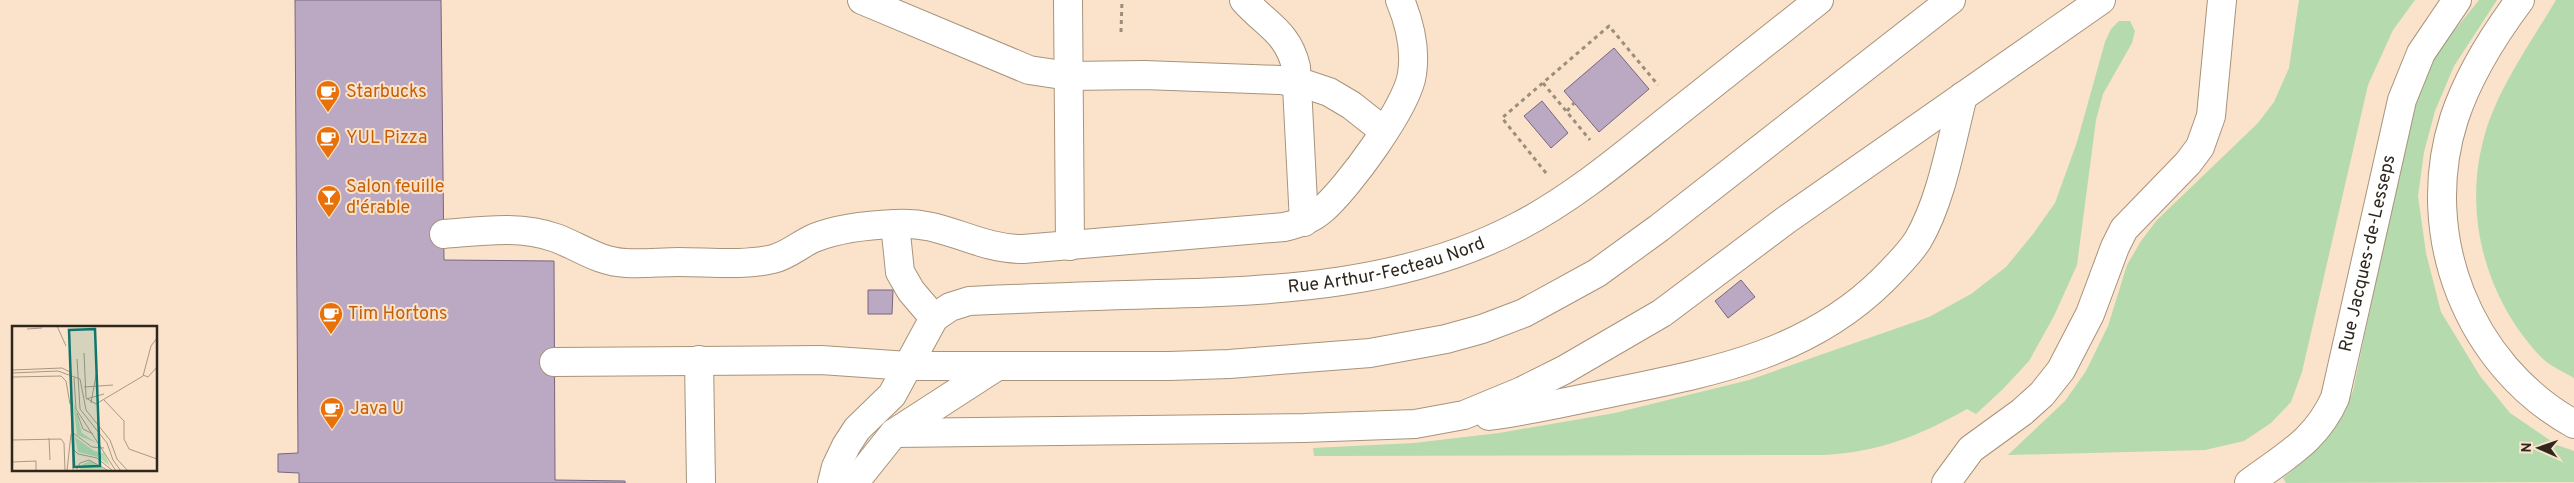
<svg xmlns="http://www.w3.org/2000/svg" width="2574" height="483" viewBox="0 0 2574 483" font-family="Overpass,sans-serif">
  <rect width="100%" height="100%" fill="#fae3ca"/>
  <g fill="#b4daad">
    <path d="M2299 0H2415L2393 30 2368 85 2302 372 2291 402 2271 423 2244 441 2205 450 2008 455 2065 401 2086 371 2108 326 2127 265 2141 241 2157 220 2258 123 2274 102 2289 68Z"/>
    <path d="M2479 0H2497L2454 66 2435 111 2424 152 2418 196 2426 253 2441 312 2480 376 2510 413 2557 445 2574 451V482L2286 483 2283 478C2322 447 2334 438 2353 391L2411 113 2437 52Z"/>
    <path d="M2556 0H2574V378C2564 372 2550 366 2542 358 2485 299 2462 212 2485 134 2498 88 2532 41 2556 0Z"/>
    <path d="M2119 21H2130L2135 31 2132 43 2103 94 2096 120 2077 265 2054 316 2029 361 2003 389 1976 414 1967 409C1919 436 1879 452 1824 455L1314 456 1313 448 1414 443 1499 433 1615 413 1749 380 1929 317 1971 294 2006 267 2033 234 2055 203 2077 142 2105 42 2111 29Z"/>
  </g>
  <g fill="#bba9c3" stroke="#77677f">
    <path d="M295 0H441L444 260 554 261 555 480 625 481V483H299V473L278 472V454L298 453Z"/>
    <path d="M1614 48 1649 89 1599 132 1564 91Z"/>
    <path d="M1542 101 1568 133 1551 148 1524 116Z"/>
    <path d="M1741 280 1755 297 1728 318 1715 301Z"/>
    <path d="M868 290H893L892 314H868Z"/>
  </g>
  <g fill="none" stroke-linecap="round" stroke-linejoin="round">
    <g stroke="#a8937c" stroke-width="30">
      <g id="minor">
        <path d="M862 0 1029 70 1069 76 1144 75 1280 80 1305 84 1329 92 1351 105 1384 131"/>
        <path d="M1068 0 1070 246"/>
        <path d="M1244 0C1266 25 1288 32 1296 67L1304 222"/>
        <path d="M2520 0C2493 36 2468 76 2454 119 2417 235 2468 365 2574 424"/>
        <path d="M895 224 900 272 911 291 934 318"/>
        <path d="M444 234C482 231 520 225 556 238 580 247 599 262 626 263 644 264 662 262 679 262 709 262 744 266 773 259 789 255 800 244 814 238 839 228 867 225 895 224 943 220 975 249 1023 249L1284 227C1298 224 1311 220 1322 210 1347 189 1408 106 1412 74 1416 48 1410 24 1400 0"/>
        <path d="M699 360 701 483"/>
        <path d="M554 362 821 360 908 366H1169L1229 364 1370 353 1446 339 1482 329 1524 313 1597 273 1659 228 1951 0"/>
        <path d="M1489 416C1533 410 1576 400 1619 391 1717 371 1809 353 1883 280 1895 268 1909 254 1918 240 1942 199 1951 142 1963 96"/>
        <path d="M894 433 1304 428 1415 424 1464 415 1522 391 1564 370 1662 313 1786 220 2101 0"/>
        <path id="s1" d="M832 483 836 467 846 446 857 429 892 395 934 318 950 307 969 301C1031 298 1094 296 1157 294 1280 291 1407 285 1519 226 1571 199 1618 160 1664 123 1716 82 1768 41 1819 0"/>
        <path d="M854 483 894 433 996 367"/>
        <path d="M1946 483 1971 449 2022 412 2042 394 2061 370 2090 314 2115 247 2124 229 2188 163 2200 147 2211 116 2222 0"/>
        <path id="s2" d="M2249 483C2285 456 2316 441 2335 398L2402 100 2421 53 2457 0"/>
      </g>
    </g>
    <g stroke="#9d8d7b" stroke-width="3" stroke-dasharray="4 4" stroke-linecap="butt">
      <path d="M1121 32 1122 0"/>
      <path d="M1543 83 1590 140"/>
      <path d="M1567 111 1574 103"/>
      <path d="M1546 173 1502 118 1609 26 1658 85"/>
    </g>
    <use href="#minor" stroke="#fff" stroke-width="28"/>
  </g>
  <defs>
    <g id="cafe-pin" transform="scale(1.25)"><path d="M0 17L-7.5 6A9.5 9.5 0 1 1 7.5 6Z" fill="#e8710a" stroke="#fae3ca"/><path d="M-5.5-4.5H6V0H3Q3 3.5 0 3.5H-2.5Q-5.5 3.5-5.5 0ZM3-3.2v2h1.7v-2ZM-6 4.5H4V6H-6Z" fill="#fff"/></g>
    <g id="bar-pin" transform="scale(1.25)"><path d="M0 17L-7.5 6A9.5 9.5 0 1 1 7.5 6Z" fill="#e8710a" stroke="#fae3ca"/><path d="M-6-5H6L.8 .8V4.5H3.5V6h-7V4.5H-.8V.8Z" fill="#fff"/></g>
  </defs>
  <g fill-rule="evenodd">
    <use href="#cafe-pin" x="328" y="92"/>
    <use href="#cafe-pin" x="328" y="138"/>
    <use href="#bar-pin" x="329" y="197"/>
    <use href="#cafe-pin" x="331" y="314"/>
    <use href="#cafe-pin" x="332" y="409"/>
  </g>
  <g text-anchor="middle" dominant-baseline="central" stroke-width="4" stroke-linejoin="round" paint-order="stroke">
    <g font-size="18" fill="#c56008" stroke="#fae3ca" text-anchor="start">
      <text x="346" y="92">Starbucks</text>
      <text x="346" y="138">YUL Pizza</text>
      <text x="346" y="187">Salon feuille<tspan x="346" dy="21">d'érable</tspan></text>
      <text x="348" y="314">Tim Hortons</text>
      <text x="350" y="409">Java U</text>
    </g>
    <g font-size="18" fill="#2f271e" stroke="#fae3ca">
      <text stroke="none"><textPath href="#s2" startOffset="271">Rue Jacques-de-Lesseps</textPath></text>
      <text stroke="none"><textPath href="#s1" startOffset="656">Rue Arthur-Fecteau Nord</textPath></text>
    </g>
  </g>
  <g transform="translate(12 326)">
    <rect width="145" height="145" fill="#fae3ca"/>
    <path d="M61 74 70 107 85 117 65 109ZM63 111 82 125 92 127 98 140 86 131 66 126ZM78 135 95 145H66L71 138Z" fill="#b4daad"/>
    <path fill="none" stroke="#a99885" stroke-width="1" d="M45 0 54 20M15 3 30 2M72 27 74 72 84 78 131 50 139 20 145 12M65 33 68 83 95 117 101 134 109 145M0 44 50 42 58 46 61 145M0 47 46 45 68 53 74 84 98 114 105 133 116 145M131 49 136 51 145 41M0 51 49 50 54 55 58 78M62 52 64 83 104 145M72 61 101 59M74 73 92 68M92 74 112 95V113L117 123 145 133M79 77 85 44M65 87 71 103 81 108M61 107 80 121 92 122M37 112 38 134M0 114 49 113 52 117 53 145M61 123 66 128 85 132 101 145M0 136 24 135V145M55 145 59 108M64 145 68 137 77 134 97 145"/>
    <path fill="#0f766e" fill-opacity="0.15" stroke="#0f766e" stroke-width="2.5" d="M83 3 88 140 62 141 57 4Z"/>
    <rect width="145" height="145" fill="none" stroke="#2f271e" stroke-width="2.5"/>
  </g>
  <g transform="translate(2539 448) rotate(272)" stroke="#fae3ca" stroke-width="4" paint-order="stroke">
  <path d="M0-4L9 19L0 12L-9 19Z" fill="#2f271e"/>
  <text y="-8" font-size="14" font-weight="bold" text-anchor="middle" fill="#2f271e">N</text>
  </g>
</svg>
